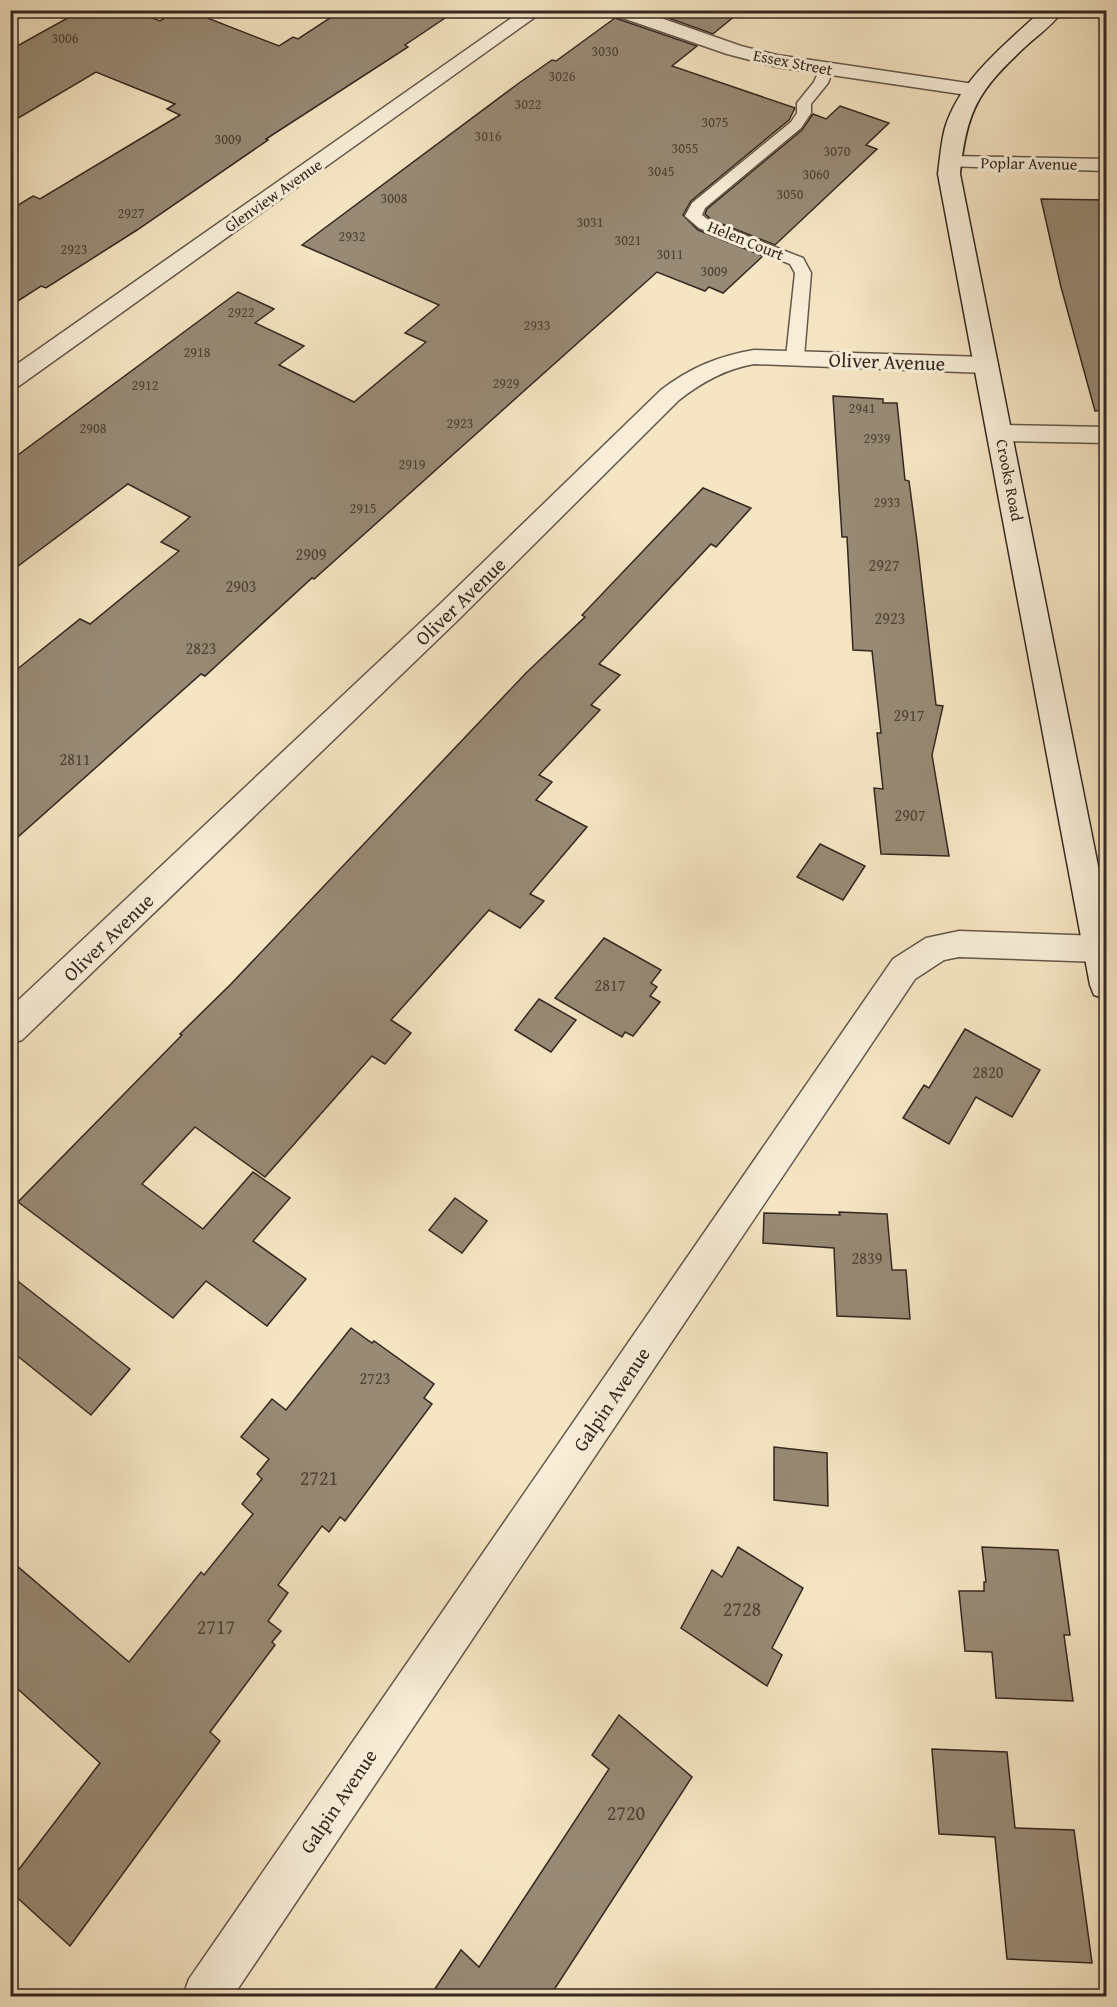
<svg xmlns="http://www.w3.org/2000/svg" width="1117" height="2007" viewBox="0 0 1117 2007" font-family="'Gentium Book Plus',serif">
  <rect width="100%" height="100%" fill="#f5e5c3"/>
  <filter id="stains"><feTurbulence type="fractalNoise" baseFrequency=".00333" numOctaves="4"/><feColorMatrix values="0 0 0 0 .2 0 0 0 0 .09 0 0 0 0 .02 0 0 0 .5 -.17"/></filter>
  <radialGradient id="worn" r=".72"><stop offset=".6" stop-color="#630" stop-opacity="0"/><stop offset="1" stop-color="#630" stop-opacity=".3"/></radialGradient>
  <g fill="#988a75" stroke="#342720" stroke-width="1.5">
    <path d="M82 10H134L160 21 177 10H187L279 46 293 37 298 39 342 10H457L405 45 408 47 266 139 268 140 137 230 46 288 41 286 10 306V210L33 196 40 199 180 115 167 109 175 104 96 72 10 123V50Z"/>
    <path d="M646 10H742L713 34Z"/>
    <path d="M615 18 697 46 672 66 795 108 789 120 691 201 683 215 698 230 763 256 723 293 709 287 705 291 657 272 314 579 312 578 205 676 201 674 10 844V675L80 619 90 624 179 551 161 542 190 517 128 484 10 572V461L238 292 274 309 255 323 304 346 279 365 354 402 426 342 405 333 439 305 302 245 519 83 552 60 556 61Z"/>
    <path d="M840 106 889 123 866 145 877 149 775 245 712 220 705 214 707 209 802 130 813 114 826 119Z"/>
    <path d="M1041 199 1107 200V410L1095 411 1061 287Z"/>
    <path d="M833 396 883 399V403H897L905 480 909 481 917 541 936 705 943 706 932 755 949 856 881 854 874 788 883 789 877 733H881L872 651 853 650 847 537H842Z"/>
    <path d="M703 488 751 508 716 547 711 544 599 664 620 675 591 705 600 710 539 775 552 782 536 800 587 827 530 894 544 901 520 928 489 910 391 1020 411 1033 385 1064 372 1056 265 1177 195 1127 142 1184 203 1229 253 1172 290 1198 253 1241 306 1279 267 1326 206 1281 173 1318 18 1202 182 1035 180 1034 231 984 526 673 585 617 582 615Z"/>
    <path d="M820 844 865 866 843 900 797 877Z"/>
    <path d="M604 938 661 970 651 983 657 987 650 996 660 1002 633 1036 625 1032 622 1037 555 998Z"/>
    <path d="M539 999 576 1020 551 1052 515 1030Z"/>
    <path d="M965 1029 1040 1070 1012 1117 976 1097 949 1144 903 1118 924 1085 929 1088Z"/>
    <path d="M455 1198 487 1221 462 1253 429 1230Z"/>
    <path d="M839 1212 887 1214 892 1270H906L910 1319 837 1316 834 1248 763 1243 764 1213 840 1215Z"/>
    <path d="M10 1275 130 1369 91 1415 10 1350Z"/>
    <path d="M351 1328 372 1343 374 1341 434 1384 424 1398 432 1404 345 1521 340 1517 329 1532 322 1526 278 1585 288 1593 268 1621 281 1631 272 1642 275 1645 210 1732 220 1741 70 1946 10 1891V1881L100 1763 10 1682V1560L129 1662 201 1572 204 1575 253 1514 242 1504 262 1479 257 1474 269 1459 241 1437 272 1399 286 1410Z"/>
    <path d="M774 1447 827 1453 828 1506 774 1500Z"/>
    <path d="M738 1547 803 1588 772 1648 782 1655 767 1686 681 1628 712 1570 722 1577Z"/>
    <path d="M982 1547 1058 1550 1070 1635H1064L1073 1701 996 1698 992 1652 965 1651 959 1591H984V1582H986Z"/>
    <path d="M619 1715 692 1777 550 1996H430L461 1950 479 1967 609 1769 592 1755Z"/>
    <path d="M932 1749 1007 1752 1015 1828 1074 1830 1092 1963 1007 1959 995 1837 939 1834Z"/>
  </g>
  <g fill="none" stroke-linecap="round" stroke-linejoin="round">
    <g stroke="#645649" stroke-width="3">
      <path id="lane" d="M826 65 833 69 828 83 811 104V113L801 128 705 208 702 215 711 222 803 258 811 273 804 357 801 361H789L786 357 795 273 790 264 699 228 685 216 692 203 791 122 797 113V103L814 82 821 66Z"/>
    </g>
    <g stroke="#645649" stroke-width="3">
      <g id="street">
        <path d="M523 10H545L19 386 10 389V369Z"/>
        <path d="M609 10H638L741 46 777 55 974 84 981 86 984 90 981 94 974 96 777 67 727 54 611 14Z"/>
        <path d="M951 156 1106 159V171L944 166 940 162 944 158Z"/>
        <path d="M754 350 986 357 995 360 998 365 995 370 986 373 754 364C725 369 702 382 679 400L458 620 22 1040 10 1044V1008L438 606 661 390C690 368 718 356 754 350Z"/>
        <path d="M1001 425 1106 427V443L1001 441 992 439 989 433 992 427Z"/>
        <path d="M959 931 1100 936 1106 938V960L1100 962 959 957 944 960 915 979 233 1996H183L189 1979 893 959 926 938Z"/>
      </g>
    </g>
    <g stroke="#342720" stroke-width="3">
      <path id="secondary" d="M1042 10H1063C1054 24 1038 35 1026 46 978 91 967 109 960 174L1106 906V999L1094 995 1090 985 938 174C940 159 941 143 945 128 960 79 1006 44 1042 10Z"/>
    </g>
    <use href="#lane" fill="#f8eed8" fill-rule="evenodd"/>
    <use href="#street" fill="#f8eed8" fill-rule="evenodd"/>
    <use href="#secondary" fill="#f8eed8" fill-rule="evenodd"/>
  </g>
  <g text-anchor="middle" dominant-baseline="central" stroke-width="6" stroke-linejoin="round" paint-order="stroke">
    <g font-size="14" fill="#4d4035">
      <text x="65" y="38">3006</text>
      <text x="605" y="51">3030</text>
      <text x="562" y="76">3026</text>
      <text x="528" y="104">3022</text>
      <text x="715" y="122">3075</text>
      <text x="488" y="136">3016</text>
      <text x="228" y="139">3009</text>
      <text x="685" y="148">3055</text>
      <text x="837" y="151">3070</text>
      <text x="661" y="171">3045</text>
      <text x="816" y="174">3060</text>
      <text x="790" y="194">3050</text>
      <text x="394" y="198">3008</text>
      <text x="131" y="213">2927</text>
      <text x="590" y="222">3031</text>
      <text x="352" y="236">2932</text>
      <text x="628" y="240">3021</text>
      <text x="74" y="249">2923</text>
      <text x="670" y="254">3011</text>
      <text x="714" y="271">3009</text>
      <text x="241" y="312">2922</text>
      <text x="537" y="325">2933</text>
      <text x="197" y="352">2918</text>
      <text x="506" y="383">2929</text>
      <text x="145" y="385">2912</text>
      <text x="862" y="408">2941</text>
      <text x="460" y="423">2923</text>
      <text x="93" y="428">2908</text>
      <text x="877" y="438">2939</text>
      <text x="412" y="464">2919</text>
      <text x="887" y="502">2933</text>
      <text x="363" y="508">2915</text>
    </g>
    <g font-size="16" fill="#342720" stroke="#f8eed8">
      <text transform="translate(793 62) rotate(11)">Essex Street</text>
      <text transform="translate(1029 163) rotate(1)">Poplar Avenue</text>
      <text transform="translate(273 195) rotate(-35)">Glenview Avenue</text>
      <text transform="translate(746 240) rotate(22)">Helen Court</text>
      <text transform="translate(1010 480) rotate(79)">Crooks Road</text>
    </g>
    <g font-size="16" fill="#4d4035">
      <text x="311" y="554">2909</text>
      <text x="884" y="565">2927</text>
      <text x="241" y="586">2903</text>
      <text x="890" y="618">2923</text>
      <text x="201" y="648">2823</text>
      <text x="909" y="715">2917</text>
      <text x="75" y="759">2811</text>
      <text x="910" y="815">2907</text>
      <text x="610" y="985">2817</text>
      <text x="988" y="1072">2820</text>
      <text x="867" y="1258">2839</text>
      <text x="375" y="1378">2723</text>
    </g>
    <g font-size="20" fill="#342720" stroke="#f8eed8">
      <text transform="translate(887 361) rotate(2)">Oliver Avenue</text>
      <text transform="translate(460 601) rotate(-44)">Oliver Avenue</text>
      <text transform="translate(108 937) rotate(-44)">Oliver Avenue</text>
      <text transform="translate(611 1399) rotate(-56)">Galpin Avenue</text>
      <text transform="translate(338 1801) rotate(-56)">Galpin Avenue</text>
    </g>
    <g font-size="20" fill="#4d4035">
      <text x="319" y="1477">2721</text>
      <text x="742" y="1608">2728</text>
      <text x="216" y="1626">2717</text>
      <text x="626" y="1812">2720</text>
    </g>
  </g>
  <rect width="1117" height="2007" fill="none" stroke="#f5e5c3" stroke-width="36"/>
  <rect x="12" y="12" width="1093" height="1983" fill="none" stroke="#342720" stroke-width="3"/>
  <rect x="18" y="18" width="1081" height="1971" fill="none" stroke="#342720" stroke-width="1.5"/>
  <rect width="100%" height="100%" filter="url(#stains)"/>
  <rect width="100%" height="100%" fill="url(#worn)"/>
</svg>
